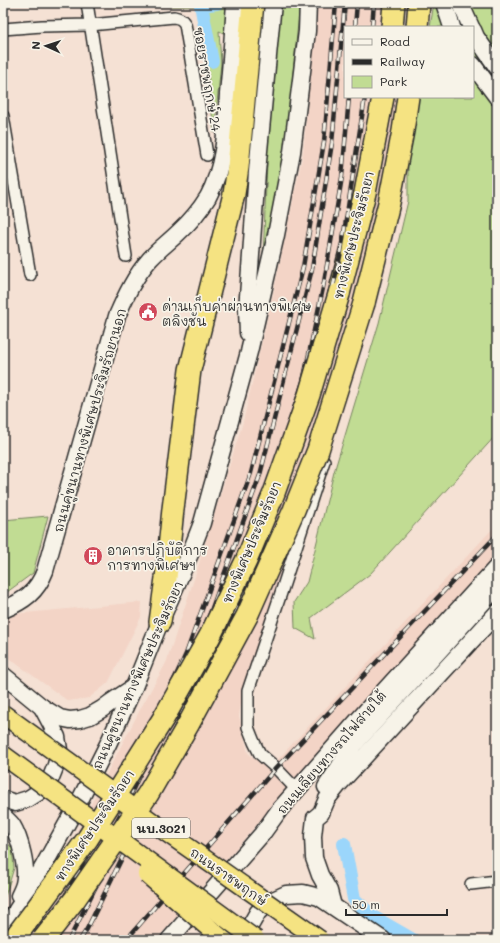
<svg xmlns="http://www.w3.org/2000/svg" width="500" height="943" viewBox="0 0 500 943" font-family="Mali,'Playpen Sans Thai',sans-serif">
  <rect width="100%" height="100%" fill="#f5e1d4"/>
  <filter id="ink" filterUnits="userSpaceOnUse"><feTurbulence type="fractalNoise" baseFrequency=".025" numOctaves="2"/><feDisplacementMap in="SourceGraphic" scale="8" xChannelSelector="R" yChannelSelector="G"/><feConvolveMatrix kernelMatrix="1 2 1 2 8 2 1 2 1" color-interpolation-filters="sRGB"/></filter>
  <g filter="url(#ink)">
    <g fill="#f3d4c6">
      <path d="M317 3H405L403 27H345V97H396L362 323 244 685 239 716 248 753 268 770 497 524V558L377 689 286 791 156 940H17L64 856 142 706 166 663 198 567 243 422 273 295 303 154Z"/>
      <path d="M142 602 141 617 108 683 89 698 68 701 3 654V615Z"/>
    </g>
    <g fill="#c1dc93" stroke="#76845f">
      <path d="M150 3H300L288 123 272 219 263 257 267 163 252 162 260 51 239 40 219 31 221 63 214 133 201 6H150Z"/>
      <path d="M434 3H497V434L370 574 311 618 315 639 295 628 294 602 307 582 334 472 379 323 408 201V157L418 97H473V27H430Z"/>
      <path d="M48 516 33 573 3 595V520Z"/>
      <path d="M3 838 12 848 14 868 3 903Z"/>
    </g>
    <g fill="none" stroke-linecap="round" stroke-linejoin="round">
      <g stroke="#9bd6fb" stroke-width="14">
        <path d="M212 61 201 5 217 3"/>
        <path d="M344 844 354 899 373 917 413 940"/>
      </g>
      <g stroke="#2b2b2b" stroke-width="14">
        <g id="minor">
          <path d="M87 3 126 256"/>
          <path d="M3 29 42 26 90 25 174 17C179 18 182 19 185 24L207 155"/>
          <path d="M3 116 30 275"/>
          <path d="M297 790 276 768 260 754 254 742 248 727V691L280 596 324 461"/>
          <path d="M471 884 497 881"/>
        </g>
      </g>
      <g stroke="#2b2b2b" stroke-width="19">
        <g id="secondary">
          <path d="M444 3 452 27"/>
          <path d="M462 3 463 9 471 27"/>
          <path d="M473 30 476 37 497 67"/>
          <path d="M473 65 497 97"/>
          <path d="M248 333 247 310 257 172 273 3"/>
          <path d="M3 610C24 601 37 592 45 571L117 316C126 295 135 276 150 259 159 249 170 241 179 232 190 222 200 210 208 197 225 166 226 128 228 94 231 64 233 33 235 3"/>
          <path d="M3 675 42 707 60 718 70 720 80 719 90 716 102 709 110 703 134 687"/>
          <path d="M326 787 353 746 497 587"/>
          <path d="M3 799 15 803 28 799 39 792 50 780 56 765 59 750 57 737 51 724 42 707"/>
          <path d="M3 816C6 819 10 822 12 825 20 838 28 868 24 884 23 888 21 892 19 896"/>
          <path d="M333 906 329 891 320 875 314 858 313 836 315 818 321 813 327 799 339 784 497 613"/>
          <path d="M3 931 33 885 80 800 108 744 134 687 160 622 190 554 202 523 249 352 276 235 292 152 300 88 307 31 308 3"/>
          <path d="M169 940 262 834 280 809 374 702 497 567"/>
          <path d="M247 940 250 926 258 912 271 901 286 894 303 893 319 897 383 940"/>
        </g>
      </g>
      <g stroke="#2b2b2b" stroke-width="24">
        <g id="motorway">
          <path d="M392 27 394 3"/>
          <path d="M417 27 419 3"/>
          <path d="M339 294 365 193 383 97"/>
          <path d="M364 303 389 203 403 131 408 97"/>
          <path d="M160 622 166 578 173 509 190 370 234 194 238 167 253 3"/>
        </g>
      </g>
      <use href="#minor" stroke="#f7f3e8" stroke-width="11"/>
      <use href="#secondary" stroke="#f7f3e8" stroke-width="16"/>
      <use href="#motorway" stroke="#f5e382" stroke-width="21"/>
      <g stroke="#2b2b2b" stroke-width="4.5">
        <g id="rail">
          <path d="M355 27 357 3"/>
          <path d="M372 27 374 3"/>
          <path d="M39 940 50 923 118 800 186 654 251 473 303 267 324 142 336 3"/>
          <path d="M50 940 57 928 126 804 194 658 260 475 312 269 332 143 345 3"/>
          <path d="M69 940 175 729 221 623 252 536 303 382 323 288 337 207 342 177 349 97"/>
          <path d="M80 940 87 929 153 795 208 678 263 546 311 382 341 252 365 97"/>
          <path d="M126 940 276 768 497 535"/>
        </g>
      </g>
      <use href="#rail" stroke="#f7f3e8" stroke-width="3" stroke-dasharray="9" stroke-linecap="butt"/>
      <g stroke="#2b2b2b" stroke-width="21" stroke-linecap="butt">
        <g id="primary-bridge">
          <path d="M3 714 159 827 320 940"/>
          <path d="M3 755 175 881 256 940"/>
          <path d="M147 874 223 940"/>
        </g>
      </g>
      <g stroke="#2b2b2b" stroke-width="24" stroke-linecap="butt">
        <g id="motorway-bridge">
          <path d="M13 940 34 912 88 838 163 719 210 636 246 561 274 493 309 395 339 294"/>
          <path d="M43 940 75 899 148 794 188 725 247 616 294 510 318 450 364 303"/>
        </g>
      </g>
      <use href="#primary-bridge" stroke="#f5e382" stroke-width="18"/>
      <use href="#motorway-bridge" stroke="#f5e382" stroke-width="21"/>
    </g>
  </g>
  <defs>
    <g id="civic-disc" transform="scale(1)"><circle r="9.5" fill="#d1495b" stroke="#f7f3e8"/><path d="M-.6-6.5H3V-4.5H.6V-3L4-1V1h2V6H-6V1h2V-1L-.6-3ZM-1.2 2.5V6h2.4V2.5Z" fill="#fff"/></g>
    <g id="building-disc" transform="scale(1)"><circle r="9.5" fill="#d1495b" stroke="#f7f3e8"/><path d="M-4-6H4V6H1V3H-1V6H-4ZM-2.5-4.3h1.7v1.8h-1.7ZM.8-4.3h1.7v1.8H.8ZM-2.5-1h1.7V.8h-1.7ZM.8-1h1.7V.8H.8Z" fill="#fff"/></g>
  </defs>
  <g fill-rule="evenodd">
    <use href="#civic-disc" x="148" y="312"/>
    <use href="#building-disc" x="93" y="556"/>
  </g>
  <g text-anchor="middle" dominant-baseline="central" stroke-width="3.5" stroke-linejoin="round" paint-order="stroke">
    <rect fill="#f7f3e8" stroke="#686764" stroke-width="1" x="132" y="818" width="58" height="20" rx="3"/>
    <g font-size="12" font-weight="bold" fill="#2b2b2b">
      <text x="161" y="828">นบ.3021</text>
    </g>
    <g font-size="13" fill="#2b2b2b" stroke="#f7f3e8">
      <text transform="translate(208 79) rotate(80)">ซอยราชพฤกษ์ 24</text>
      <text transform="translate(353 235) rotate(-76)">ทางพิเศษประจิมรัถยา</text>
      <text transform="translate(89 420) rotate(-74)">ถนนคู่ขนานทางพิเศษประจิมรัถยานอก</text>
      <text transform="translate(251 542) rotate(-67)">ทางพิเศษประจิมรัถยา</text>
      <text transform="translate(137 675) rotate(-66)">ถนนคู่ขนานทางพิเศษประจิมรัถยา</text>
      <text transform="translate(331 752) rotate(-49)">ถนนเลียบทางรถไฟสายใต้</text>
      <text transform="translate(94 825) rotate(-56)">ทางพิเศษประจิมรัถยา</text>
      <text transform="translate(229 876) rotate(35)">ถนนราชพฤกษ์</text>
    </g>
    <g font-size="13" fill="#2b2b2b" stroke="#f7f3e8" text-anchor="start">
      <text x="162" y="305">ด่านเก็บค่าผ่านทางพิเศษ<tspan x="162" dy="15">ตลิ่งชัน</tspan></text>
      <text x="107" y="549">อาคารปฏิบัติการ<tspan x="107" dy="15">การทางพิเศษฯ</tspan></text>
    </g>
  </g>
  <rect width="500" height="943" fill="none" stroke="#f7f3e8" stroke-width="16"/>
  <rect x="8" y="8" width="484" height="927" fill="none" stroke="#2b2b2b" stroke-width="1.5" filter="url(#ink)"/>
  <rect x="344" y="26" width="130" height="72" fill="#f7f3e8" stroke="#a5a39c"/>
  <rect x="352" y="39" width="20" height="6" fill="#f7f3e8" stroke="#a5a39c"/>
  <text x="380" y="46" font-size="12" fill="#2b2b2b">Road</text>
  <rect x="352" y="59" width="20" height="6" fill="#2b2b2b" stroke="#a5a39c"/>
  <text x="380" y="66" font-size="12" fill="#2b2b2b">Railway</text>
  <rect x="352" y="76" width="20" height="12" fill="#c1dc93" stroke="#a5a39c"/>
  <text x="380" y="86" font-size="12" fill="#2b2b2b">Park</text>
  <g transform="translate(46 46) rotate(273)" stroke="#f7f3e8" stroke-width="3" paint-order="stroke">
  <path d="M0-3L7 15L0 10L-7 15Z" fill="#2b2b2b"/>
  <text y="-6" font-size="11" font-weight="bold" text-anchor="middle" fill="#2b2b2b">N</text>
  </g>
  <path d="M346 909v6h101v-6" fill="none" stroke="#2b2b2b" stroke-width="2"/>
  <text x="352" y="909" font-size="12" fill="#2b2b2b" stroke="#f7f3e8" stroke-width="3" paint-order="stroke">50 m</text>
</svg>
